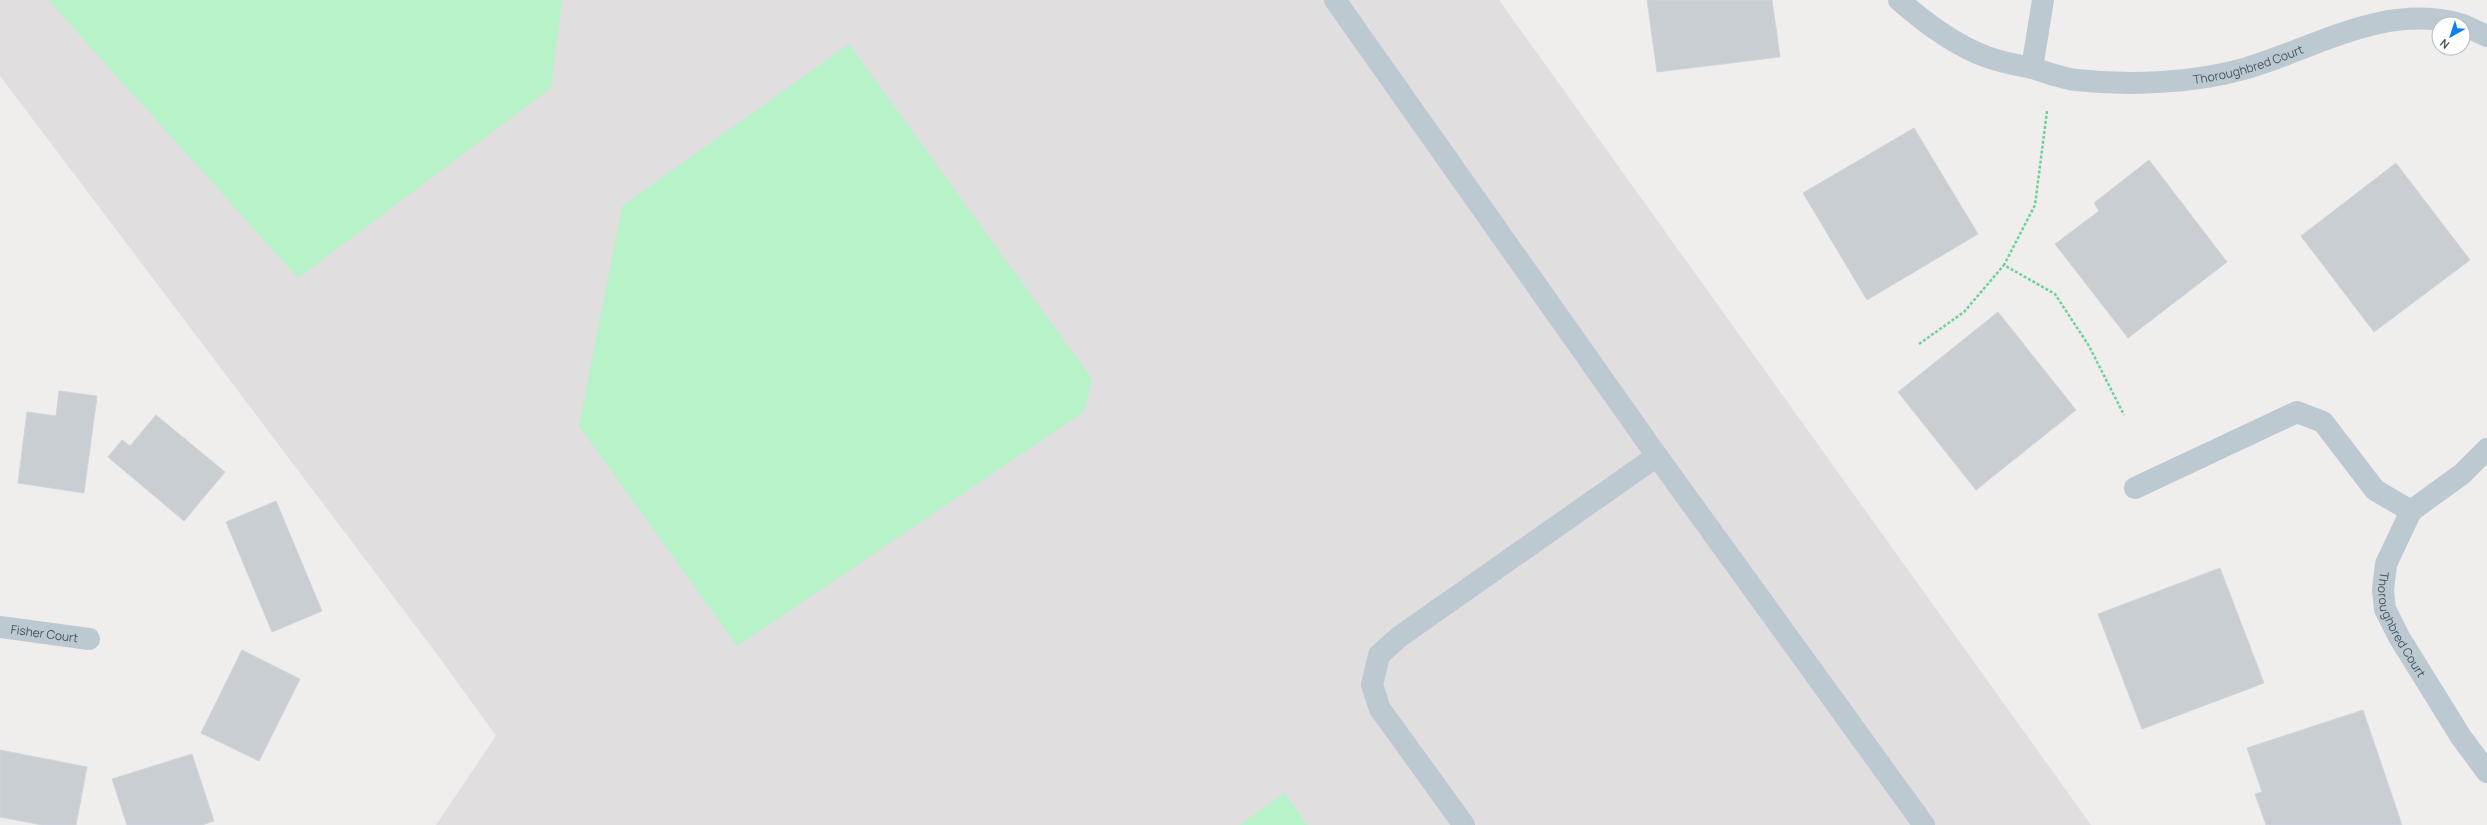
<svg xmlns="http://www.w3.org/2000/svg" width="2487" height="825" viewBox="0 0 2487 825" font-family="Manrope,sans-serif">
  <rect width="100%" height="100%" fill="#f0eded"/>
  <path fill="#e1dedf" d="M0 0H1499L2091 825H436L496 736 442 661 0 76Z"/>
  <g fill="#b7f2c9">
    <path d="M48 0H562L551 88 298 278Z"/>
    <path d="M849 44 1092 379 1084 412 737 646 579 426 622 206Z"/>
    <path d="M1285 793 1307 825H1239Z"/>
  </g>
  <g fill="#c9ced3" stroke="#d1d4da">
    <path d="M1647 0H1772L1780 57 1657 72Z"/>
    <path d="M1914 128 1978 234 1867 300 1803 193Z"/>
    <path d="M2149 160 2227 262 2128 338 2055 244 2099 211 2094 203Z"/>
    <path d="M2396 163 2470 260 2374 332 2301 236Z"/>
    <path d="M1998 312 2076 410 1976 490 1898 392Z"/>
    <path d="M59 391 97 396 84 493 18 483 27 412 56 416Z"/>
    <path d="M156 415 225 472 184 521 108 457 122 440 130 446Z"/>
    <path d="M276 501 322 611 272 632 226 522Z"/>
    <path d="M2220 568 2264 683 2142 729 2098 614Z"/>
    <path d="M242 650 300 679 259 761 201 733Z"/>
    <path d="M2363 710 2402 825H2266L2255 794 2262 792 2247 748Z"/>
    <path d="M0 750 87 767 76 825H42L0 817Z"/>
    <path d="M192 754 214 821 202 825H127L112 779Z"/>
  </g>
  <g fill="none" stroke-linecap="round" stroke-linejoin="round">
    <g stroke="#6cd398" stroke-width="2.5" stroke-dasharray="3 2" stroke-linecap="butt">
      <path d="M2047 111 2035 205 2004 265 2055 294 2089 346 2124 415"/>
      <path d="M1919 344 1964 312 2004 265"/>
    </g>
    <g stroke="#bcc9d1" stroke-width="22">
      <path d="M1335 0 1657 456 1924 825"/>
      <path d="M1899 0C1925 23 1954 45 1987 57 2001 62 2017 65 2032 68L2043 0"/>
      <path d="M2463 25 2487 36"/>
      <path id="s1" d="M2032 68C2046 72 2061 78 2076 80 2130 86 2196 83 2247 68 2317 47 2385 3 2460 24"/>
      <path id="s2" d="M2487 449 2462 474 2411 511 2386 564 2383 590 2385 609 2399 637 2461 737 2487 772"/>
      <path d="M2135 488 2297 412 2323 422 2375 490 2411 511"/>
      <path id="s3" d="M0 627 89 639"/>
      <path d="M1464 825 1380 709 1372 685 1379 655 1399 637 1657 456"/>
    </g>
  </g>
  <g text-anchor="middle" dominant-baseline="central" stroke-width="3" stroke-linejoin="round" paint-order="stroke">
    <g font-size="12" fill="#44535c" stroke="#fff">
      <text stroke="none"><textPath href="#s1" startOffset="220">Thoroughbred Court</textPath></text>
      <text stroke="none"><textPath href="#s2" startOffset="222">Thoroughbred Court</textPath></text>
      <text stroke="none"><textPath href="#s3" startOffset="45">Fisher Court</textPath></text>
    </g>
  </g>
  <g transform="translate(2451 36) rotate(219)"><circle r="19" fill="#ffffff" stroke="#b4babe"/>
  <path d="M0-3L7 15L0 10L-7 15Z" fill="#0a7fed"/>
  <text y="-6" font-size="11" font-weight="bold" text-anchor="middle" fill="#44535c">N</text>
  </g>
</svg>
